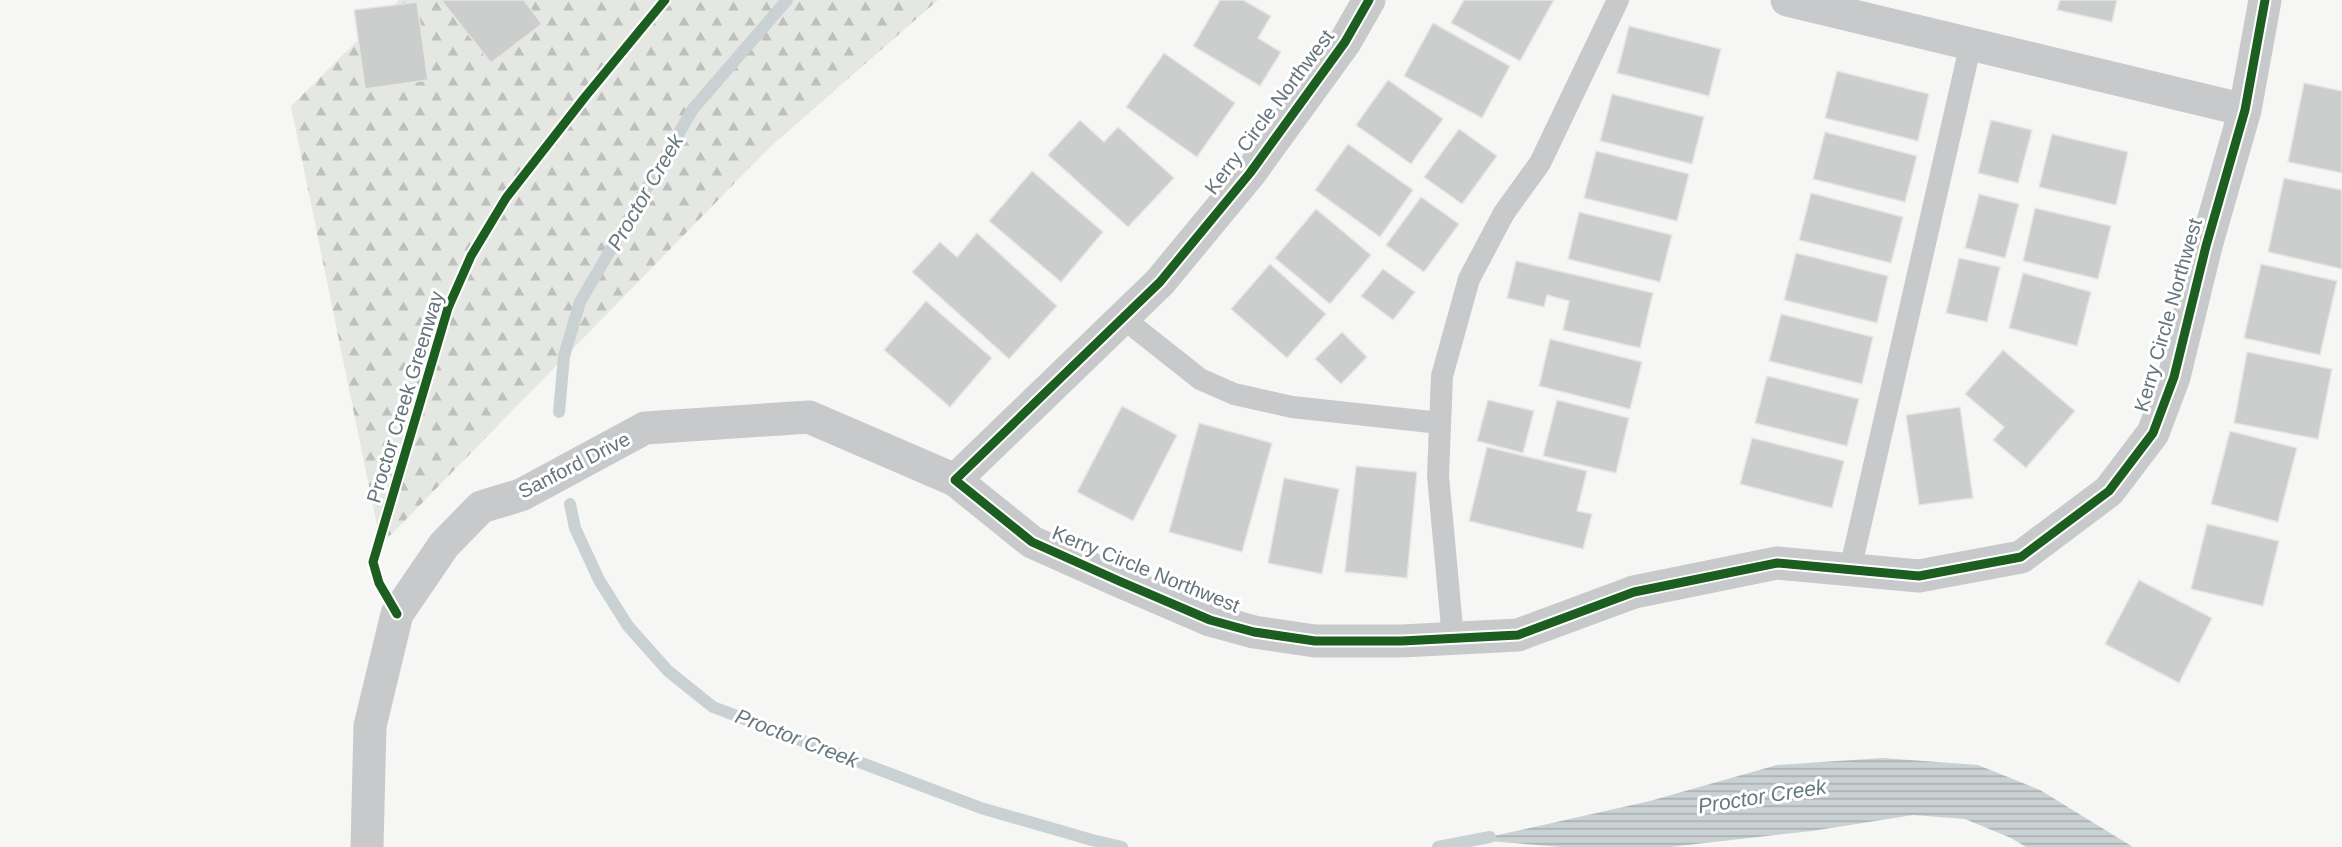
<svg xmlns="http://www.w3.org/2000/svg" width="2342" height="847" viewBox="0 0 2342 847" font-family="Arial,sans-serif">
  <defs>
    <pattern id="forest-firs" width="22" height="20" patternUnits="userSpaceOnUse" patternTransform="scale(1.5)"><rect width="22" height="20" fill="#e5e7e3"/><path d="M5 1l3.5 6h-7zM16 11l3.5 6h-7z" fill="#bdc0bd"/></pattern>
    <pattern id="water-rules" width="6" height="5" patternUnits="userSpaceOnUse" patternTransform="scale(1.5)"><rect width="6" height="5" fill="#c9d1d3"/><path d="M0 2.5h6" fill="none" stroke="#a7aeb0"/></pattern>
  </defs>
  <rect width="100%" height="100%" fill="#f6f6f5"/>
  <path fill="url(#forest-firs)" d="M399 0H938L769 148 381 545 291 106Z"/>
  <path fill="url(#water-rules)" d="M1883 758 1978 765 2040 790 2133 847H2026L2011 838 1965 819 1913 815 1812 831 1670 847H1562L1476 840 1650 801 1777 765Z"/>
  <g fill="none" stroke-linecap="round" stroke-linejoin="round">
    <g stroke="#c9d1d3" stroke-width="12">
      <path d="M559 412 564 356 580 302 693 109 787 0"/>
      <path d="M570 504 575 528 599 580 628 626 668 671 713 707 981 808 1092 840 1122 847"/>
      <path d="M1438 847 1490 837"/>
    </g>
  </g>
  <g fill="#cccdcd" stroke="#e6e6e4" stroke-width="1.5">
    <path d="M441 0H524L542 24 491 63Z"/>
    <path d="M1220 0H1243L1271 16 1258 38 1281 52 1260 86 1193 46Z"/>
    <path d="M1464 0H1554L1520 61 1451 23Z"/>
    <path d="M2060 0H2117L2112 22 2057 10Z"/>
    <path d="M417 2 428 80 365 89 354 10Z"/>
    <path d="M1433 23 1510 66 1482 118 1404 76Z"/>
    <path d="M1629 26 1721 49 1709 96 1617 73Z"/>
    <path d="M1164 53 1235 103 1197 157 1126 107Z"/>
    <path d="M1837 71 1929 94 1918 141 1825 118Z"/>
    <path d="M1388 80 1443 119 1411 164 1356 125Z"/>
    <path d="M2304 83 2342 91V173L2288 162Z"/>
    <path d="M1612 94 1704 117 1692 164 1600 141Z"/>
    <path d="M1080 120 1104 142 1118 127 1174 178 1128 227 1048 155Z"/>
    <path d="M1991 120 2032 130 2018 183 1978 173Z"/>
    <path d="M1459 129 1497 156 1462 204 1424 177Z"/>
    <path d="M1825 132 1917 156 1905 202 1813 179Z"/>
    <path d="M2052 134 2128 152 2116 205 2039 187Z"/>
    <path d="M1348 144 1413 190 1380 237 1315 190Z"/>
    <path d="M1596 151 1689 174 1677 221 1584 198Z"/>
    <path d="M1032 171 1103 232 1061 282 989 221Z"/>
    <path d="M2284 178 2342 190V269L2268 252Z"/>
    <path d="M1811 193 1903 217 1891 263 1799 240Z"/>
    <path d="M1979 194 2019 204 2005 258 1965 248Z"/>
    <path d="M1421 197 1459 224 1424 272 1386 245Z"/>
    <path d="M2035 208 2111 226 2098 279 2023 261Z"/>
    <path d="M1316 209 1371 255 1330 304 1275 258Z"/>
    <path d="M1579 212 1672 235 1660 282 1568 259Z"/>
    <path d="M977 233 1057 306 1009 359 912 272 940 242 957 257Z"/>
    <path d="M1796 253 1888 276 1877 323 1784 300Z"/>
    <path d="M1959 258 2000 267 1987 322 1946 313Z"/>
    <path d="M1516 261 1653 293 1640 348 1563 330 1569 301 1547 295 1544 307 1507 298Z"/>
    <path d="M1270 264 1326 314 1287 358 1231 309Z"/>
    <path d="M2261 264 2337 281 2320 355 2244 338Z"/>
    <path d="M1383 269 1415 292 1393 320 1361 296Z"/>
    <path d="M2023 273 2091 292 2077 346 2009 328Z"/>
    <path d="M926 301 992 358 950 407 884 350Z"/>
    <path d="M1781 314 1873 337 1862 384 1769 361Z"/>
    <path d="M1342 332 1367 357 1341 384 1315 359Z"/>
    <path d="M1550 339 1642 362 1630 409 1539 386Z"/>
    <path d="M2003 350 2075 411 2026 468 1993 440 2004 427 1965 394Z"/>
    <path d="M2247 352 2332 369 2318 439 2234 423Z"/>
    <path d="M1767 376 1859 399 1847 446 1755 423Z"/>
    <path d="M1488 400 1534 411 1523 453 1477 441Z"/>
    <path d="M1557 400 1629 418 1616 473 1543 456Z"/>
    <path d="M1122 406 1177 435 1133 521 1077 492Z"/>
    <path d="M1960 407 1973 498 1919 505 1906 415Z"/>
    <path d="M1199 423 1272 443 1242 552 1169 532Z"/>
    <path d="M2230 431 2297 448 2278 522 2211 504Z"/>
    <path d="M1752 438 1844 461 1832 508 1740 484Z"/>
    <path d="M1487 447 1587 471 1577 511 1592 514 1583 549 1469 521Z"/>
    <path d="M1356 466 1417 472 1407 578 1345 572Z"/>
    <path d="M1284 478 1339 489 1322 574 1268 563Z"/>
    <path d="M2207 524 2279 541 2263 606 2191 589Z"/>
    <path d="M2139 580 2212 618 2179 683 2105 644Z"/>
  </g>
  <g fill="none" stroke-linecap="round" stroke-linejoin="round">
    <g stroke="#c7c9ca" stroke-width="22">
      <path d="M1123 318 1200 379 1234 394 1292 407 1440 423"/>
      <path d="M1850 570 1971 43"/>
      <path d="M1453 638 1438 476 1442 376 1469 279 1504 213 1540 163 1618 0"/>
    </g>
    <g stroke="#c7c9ca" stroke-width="33">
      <path d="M1369 0 1345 42 1250 173 1160 282 955 480 1032 542 1119 581 1210 620 1254 632 1315 641H1402L1518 635 1634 592 1777 563 1919 576 2021 557 2109 491 2153 433 2174 377 2206 246 2245 110 2265 0"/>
      <path d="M1787 0 2245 110"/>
      <path d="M367 847 370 726 397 614 444 545 481 507 521 495 645 428 809 417 955 480"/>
    </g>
    <g stroke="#fff" stroke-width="13">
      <g id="cycleway">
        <path d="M1369 0 1345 42 1250 173 1160 282 955 480 1032 542 1119 581 1210 620 1254 632 1315 641H1402L1518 635 1634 592 1777 563 1919 576 2021 557 2109 491 2153 433 2174 377 2206 246 2245 110 2265 0"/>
        <path d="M397 614 379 583 373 562 448 308 471 256 506 198 585 97 665 0"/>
      </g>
    </g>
    <use href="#cycleway" stroke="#1b5e20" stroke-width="9"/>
  </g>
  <g text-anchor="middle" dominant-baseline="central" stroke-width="6" stroke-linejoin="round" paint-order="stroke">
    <g font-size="20" fill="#66747c" stroke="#fff">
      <text transform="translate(1269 112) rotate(-53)">Kerry Circle Northwest</text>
      <text transform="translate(2168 315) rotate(-74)">Kerry Circle Northwest</text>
      <text transform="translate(405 397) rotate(-73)">Proctor Creek Greenway</text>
      <text transform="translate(574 465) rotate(-27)">Sanford Drive</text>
      <text transform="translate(1146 569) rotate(22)">Kerry Circle Northwest</text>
    </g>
    <g font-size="21" font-style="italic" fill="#66797e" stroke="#fff">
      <text transform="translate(645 192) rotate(-60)">Proctor Creek</text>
      <text transform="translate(797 738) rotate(21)">Proctor Creek</text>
      <text transform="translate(1762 796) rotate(-9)">Proctor Creek</text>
    </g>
  </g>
</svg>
